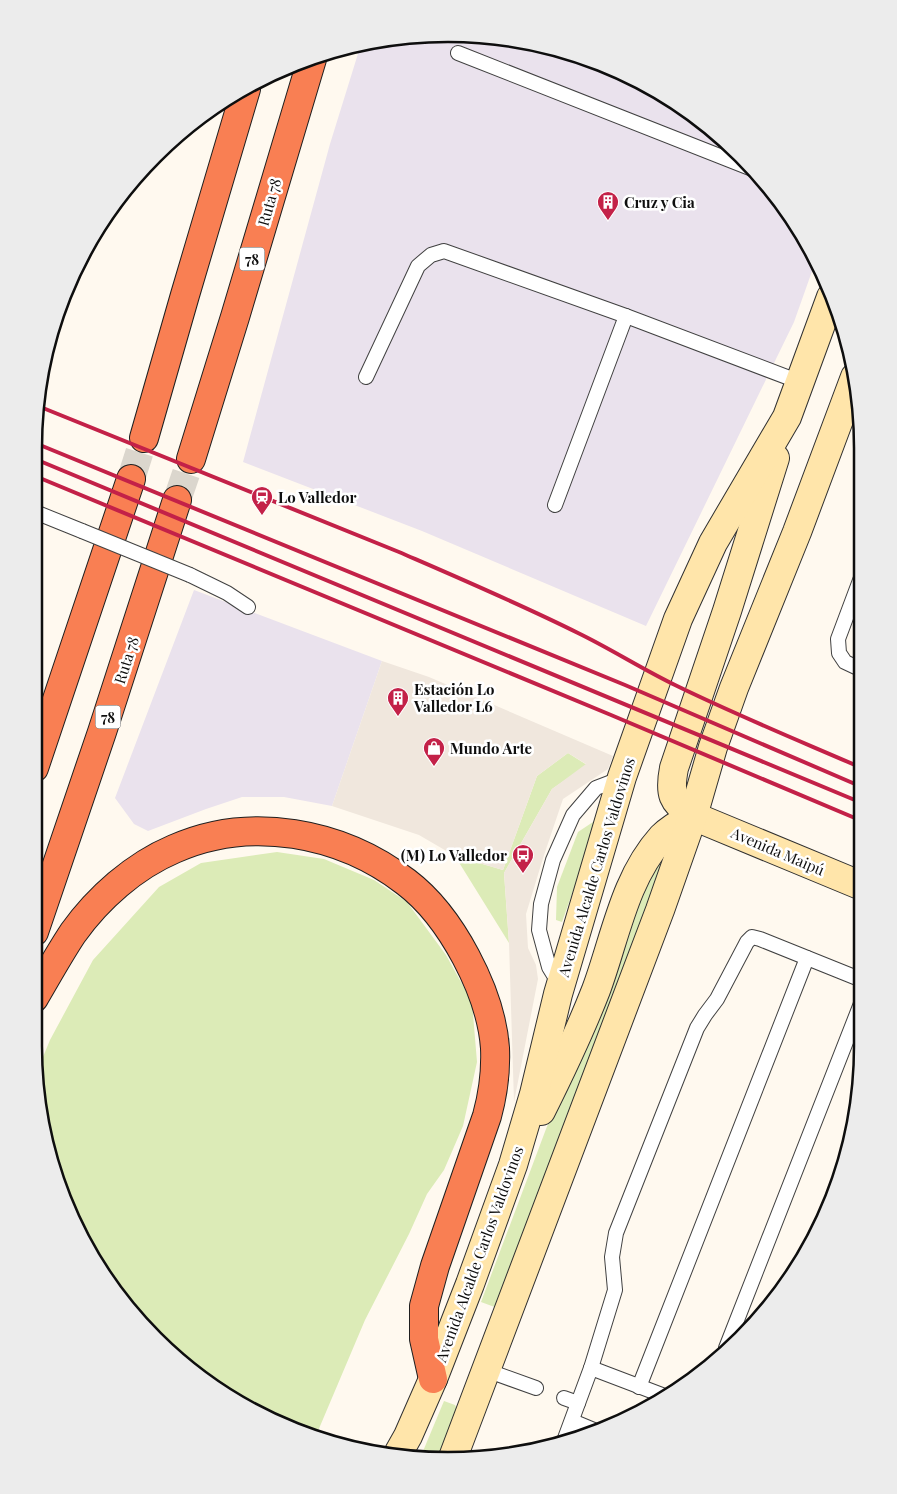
<svg xmlns="http://www.w3.org/2000/svg" width="897" height="1494" viewBox="0 0 897 1494" font-family="'Playfair Display',serif">
  <rect width="100%" height="100%" fill="#fff9ef"/>
  <g fill="#eae2ed">
    <path d="M449 34 530 42 607 65 679 104 760 175 808 241 816 260 794 322 646 626 422 531 243 462 330 144 361 44 368 42Z"/>
    <path d="M194 590 382 661 332 806 284 797H242L206 809 148 831 134 824 115 798Z"/>
  </g>
  <g fill="#dcebb7">
    <path d="M568 753 587 765 552 789 504 873 509 943 455 856 503 870 537 776Z"/>
    <path d="M599 818 562 922 556 920 557 887 578 832Z"/>
    <path d="M277 852 324 859 374 880 407 902 446 955 472 1002 477 1062 463 1126 444 1170 427 1194 409 1234 365 1320 315 1438 196 1375 119 1298 56 1179 38 1069 50 1040 93 960 159 887 201 863Z"/>
    <path d="M659 852 667 855 500 1309 481 1302 546 1129Z"/>
    <path d="M444 1401 455 1405 462 1419 445 1460 421 1456Z"/>
  </g>
  <path fill="#f0e7dd" d="M382 661 429 677 613 756 608 769 563 799 544 855 526 914 528 948 536 965 538 979 514 1102 509 943 504 873 552 789 586 764 568 753 537 776 503 870 455 856 419 835 332 806Z"/>
  <g fill="none" stroke-linecap="round" stroke-linejoin="round">
    <g stroke="#dbd6cd" stroke-width="28" stroke-dasharray="28 14" stroke-linecap="butt">
      <path d="M131 479 144 438"/>
      <path d="M177 500 191 459"/>
    </g>
    <g stroke="#414141" stroke-width="16">
      <g id="service">
        <path d="M458 53 755 170"/>
        <path d="M366 377 418 266 431 255 444 251 626 316 800 382"/>
        <path d="M555 505 626 316"/>
        <path d="M35 512 82 531"/>
        <path d="M190 575 227 593 248 607"/>
        <path d="M862 575 838 639 839 653 845 662 862 670"/>
        <path d="M560 985 549 967 539 930 541 904 553 860 573 815 596 788 622 778"/>
        <path d="M726 1348 862 1001"/>
        <path d="M591 1368 662 1395"/>
        <path d="M486 1370 536 1388"/>
        <path d="M639 1387 807 958"/>
        <path d="M564 1398 578 1403"/>
        <path d="M572 1421 596 1431"/>
        <path d="M564 1441 591 1368 615 1290 612 1257 616 1233 697 1028 705 1015 717 999 747 942 752 937 760 939 862 980"/>
      </g>
    </g>
    <g stroke="#303030" stroke-width="30">
      <g id="secondary">
        <path d="M775 458 727 611 674 768C669 794 672 802 693 816L862 886"/>
        <path d="M541 1111C561 1071 580 1031 596 990 615 939 624 879 662 837 671 828 682 822 693 816"/>
        <path d="M399 1452 408 1436 433 1379 470 1284 513 1165 534 1094 558 994 622 777 678 619 713 543 787 417 831 297"/>
        <path d="M452 1460 660 910 693 816 713 747 734 688 797 532 855 377"/>
      </g>
    </g>
    <g stroke="#1f1f1f" stroke-width="30">
      <g id="motorway">
        <path d="M144 438 185 295 246 89"/>
        <path d="M191 459 235 317 312 59"/>
        <path d="M34 768 131 479"/>
        <path d="M34 932 102 732 177 500"/>
        <path d="M34 998C47 976 59 954 73 933 98 898 134 866 174 849 250 815 341 832 406 882 451 916 491 992 495 1048 496 1071 493 1094 487 1116L435 1266 424 1306V1339L433 1379"/>
      </g>
    </g>
    <use href="#service" stroke="#fff" stroke-width="14"/>
    <use href="#secondary" stroke="#ffe5aa" stroke-width="28"/>
    <use href="#motorway" stroke="#f97f53" stroke-width="28"/>
    <g stroke="#c32148" stroke-width="4">
      <path d="M38 406 399 552C459 578 520 604 578 633 611 649 642 669 675 685 736 715 800 741 862 768"/>
      <path d="M35 443 625 685 862 787"/>
      <path d="M35 459 862 803"/>
      <path d="M35 476 611 715 862 821"/>
    </g>
    <g stroke="#414141" stroke-width="16" stroke-linecap="butt">
      <path id="service-bridge" d="M82 531 190 575"/>
    </g>
    <use href="#service-bridge" stroke="#fff" stroke-width="14"/>
  </g>
  <defs>
    <g id="building-pin" transform="scale(1.125)"><path d="M0 17L-7.5 6A9.5 9.5 0 1 1 7.5 6Z" fill="#c32148" stroke="#fff"/><path d="M-4-6H4V6H1V3H-1V6H-4ZM-2.5-4.3h1.7v1.8h-1.7ZM.8-4.3h1.7v1.8H.8ZM-2.5-1h1.7V.8h-1.7ZM.8-1h1.7V.8H.8Z" fill="#fff"/></g>
    <g id="station-pin" transform="scale(1.125)"><path d="M0 17L-7.5 6A9.5 9.5 0 1 1 7.5 6Z" fill="#c32148" stroke="#fff"/><path d="M-3-6H3Q5-6 5-4V2Q5 4 3 4L4.5 6H3L1.5 4h-3L-3 6H-4.5L-3 4Q-5 4-5 2V-4Q-5-6-3-6ZM-3.5-4v3h7v-3ZM-3.5 1v1.5H-2V1ZM2 1v1.5H3.5V1Z" fill="#fff"/></g>
    <g id="shop-pin" transform="scale(1.125)"><path d="M0 17L-7.5 6A9.5 9.5 0 1 1 7.5 6Z" fill="#c32148" stroke="#fff"/><path d="M-5-2.5h2.3a2.7 3.5 0 0 1 5.4 0H5L5.5 6h-11ZM-1.5-2.5h3a1.5 2.3 0 0 0-3 0Z" fill="#fff"/></g>
    <g id="bus-pin" transform="scale(1.125)"><path d="M0 17L-7.5 6A9.5 9.5 0 1 1 7.5 6Z" fill="#c32148" stroke="#fff"/><path d="M-5-6H5V4H4V6H2V4H-2V6H-4V4H-5ZM-3.5-4V0h7V-4ZM-3.5 1.2v1.5H-2V1.2ZM2 1.2v1.5H3.5V1.2Z" fill="#fff"/></g>
  </defs>
  <g fill-rule="evenodd">
    <use href="#building-pin" x="608" y="202"/>
    <use href="#station-pin" x="262" y="497"/>
    <use href="#building-pin" x="398" y="698"/>
    <use href="#shop-pin" x="434" y="748"/>
    <use href="#bus-pin" x="523" y="855"/>
  </g>
  <g text-anchor="middle" dominant-baseline="central" stroke-width="5" stroke-linejoin="round" paint-order="stroke">
    <g fill="#fff" stroke="#565656" stroke-width="1">
      <rect x="239.5" y="247.5" width="25" height="23" rx="4"/>
      <rect x="95.5" y="705.5" width="25" height="23" rx="4"/>
    </g>
    <g font-size="14" font-weight="bold" fill="#0e0e0e">
      <text x="252" y="259">78</text>
      <text x="108" y="717">78</text>
    </g>
    <g font-size="15" fill="#0e0e0e" stroke="#fff">
      <text transform="translate(269 202) rotate(-74)">Ruta 78</text>
      <text transform="translate(126 660) rotate(-72)">Ruta 78</text>
      <text transform="translate(778 851) rotate(23)">Avenida Maipú</text>
      <text transform="translate(596 867) rotate(-73)">Avenida Alcalde Carlos Valdovinos</text>
      <text transform="translate(479 1254) rotate(-70)">Avenida Alcalde Carlos Valdovinos</text>
    </g>
    <g font-size="15" font-weight="bold" fill="#0e0e0e" stroke="#fff" text-anchor="start">
      <text x="624" y="202">Cruz y Cia</text>
      <text x="278" y="497">Lo Valledor</text>
      <text x="414" y="689">Estación Lo<tspan x="414" dy="17">Valledor L6</tspan></text>
      <text x="450" y="748">Mundo Arte</text>
      <text x="507" y="855" text-anchor="end">(M) Lo Valledor</text>
    </g>
  </g>
  <path d="M0 0H897V1494H0ZM448 42H448A406 406 0 0 1 854 448V1046A406 406 0 0 1 448 1452H448A406 406 0 0 1 42 1046V448A406 406 0 0 1 448 42Z" fill="#ececec" fill-rule="evenodd"/>
  <path fill="none" stroke="#0e0e0e" stroke-width="2.5" d="M448 42H448A406 406 0 0 1 854 448V1046A406 406 0 0 1 448 1452H448A406 406 0 0 1 42 1046V448A406 406 0 0 1 448 42Z"/>
</svg>
